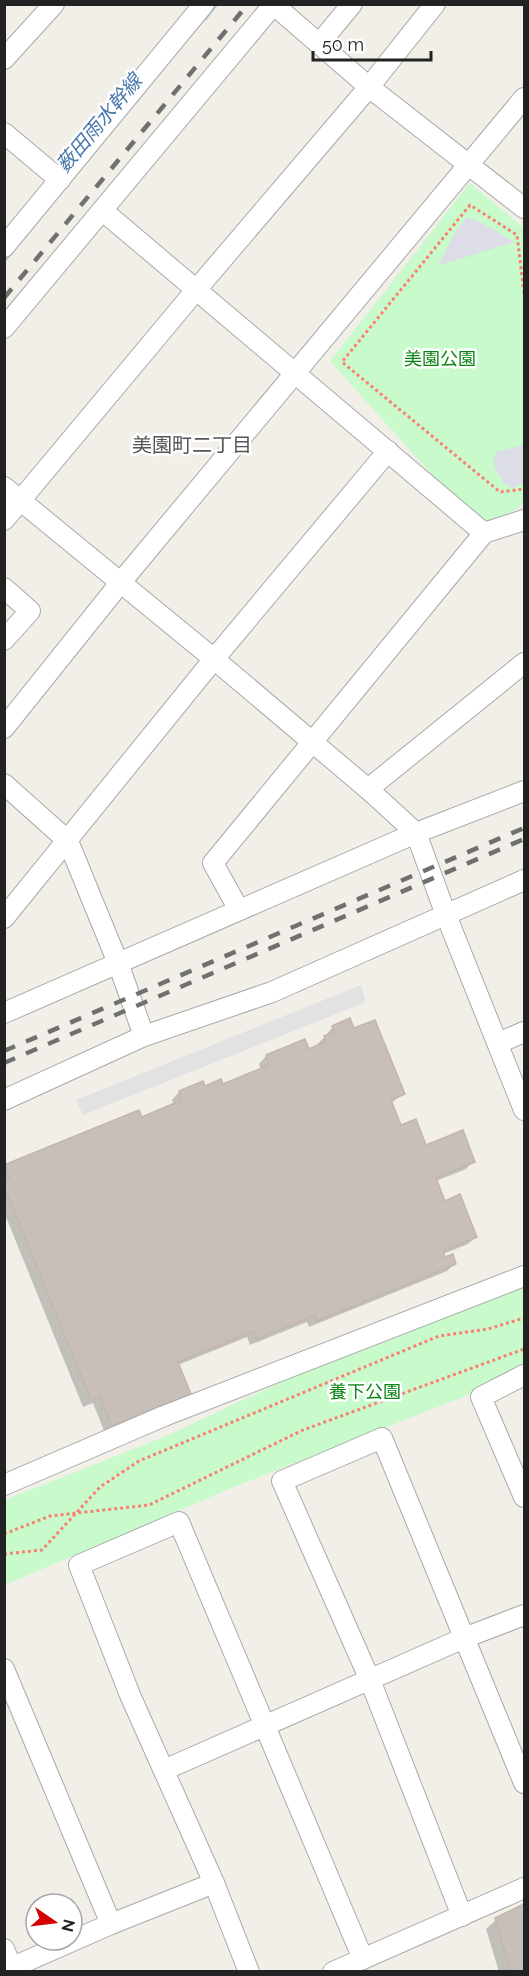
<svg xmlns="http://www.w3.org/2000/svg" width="529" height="1976" viewBox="0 0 529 1976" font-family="Raleway,'Noto Sans JP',sans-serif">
  <rect width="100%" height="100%" fill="#f2efe9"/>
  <g fill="#c8facc">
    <path d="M470 183 524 228V503L484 533 330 361Z"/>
    <path d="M524 1285V1369L486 1388 234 1487 5 1585V1500L166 1436 316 1366Z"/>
  </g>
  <path fill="#e2e2e2" d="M361 985 366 1002 83 1115 76 1100Z"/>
  <g fill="#dddde8">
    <path d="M467 217 482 223 514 242 438 266 456 230Z"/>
    <path d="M524 445V483L512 488 503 482 493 463 496 452Z"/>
  </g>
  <g fill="#0003">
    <path d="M333 1027 353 1030 403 1094 391 1103 401 1127 425 1147 473 1161 466 1169 436 1181 444 1203 476 1237 468 1244 443 1254 445 1259 455 1263 447 1271 309 1327 307 1322 250 1345 247 1337 178 1365 189 1394 182 1401 105 1433 93 1403 83 1407 4 1212V1167L138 1112 141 1119 174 1105 172 1100 179 1092 202 1083 204 1088 222 1086 261 1070 259 1064 266 1056 308 1051 318 1046 317 1045Z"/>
    <path d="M524 1906V1972H499L486 1929 496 1920Z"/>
  </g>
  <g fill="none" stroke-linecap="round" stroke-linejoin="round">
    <g stroke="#aad3df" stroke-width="4.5">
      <path d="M205 18 216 4"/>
      <path d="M4 260 12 251"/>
    </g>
  </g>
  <g fill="#c7bfb8" stroke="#c4b6ab" stroke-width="1.5">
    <path d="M350 1018 354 1028 375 1020 405 1094 391 1100 401 1125 416 1119 426 1145 463 1130 475 1162 436 1178 445 1201 460 1194 477 1237 443 1251 445 1257 453 1254 456 1264 317 1321 315 1315 257 1339 254 1331 178 1362 191 1394 112 1426 100 1396 91 1400 4 1186V1180L9 1178 4 1165 139 1110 142 1117 182 1100 179 1091 203 1081 205 1086 221 1079 223 1084 269 1065 266 1055 305 1039 309 1049 326 1041 324 1036 334 1032 332 1026Z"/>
    <path d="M524 1904V1972H511L495 1918Z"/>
  </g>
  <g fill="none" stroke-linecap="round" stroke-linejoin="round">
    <g stroke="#a9a9a9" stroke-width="22">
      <g id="minor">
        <path d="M274 5 369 87 524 208"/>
        <path d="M319 44 352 4"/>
        <path d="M4 59 54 4"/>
        <path d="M4 133 60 180"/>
        <path d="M103 211 484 533"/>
        <path d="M4 247 204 4"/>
        <path d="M4 328 274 4"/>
        <path d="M4 487 214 659 368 789 416 833 446 915 524 1110"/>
        <path d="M4 520 196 290 369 87 435 4"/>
        <path d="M4 588 30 611 4 640"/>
        <path d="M4 728 121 582 524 98"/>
        <path d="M4 784 68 841 118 963 144 1036"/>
        <path d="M368 789 524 663"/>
        <path d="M239 910 213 863 484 533 524 520"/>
        <path d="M4 918 214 659 388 451"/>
        <path d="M4 1013 416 833 524 791"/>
        <path d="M498 1043 524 1032"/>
        <path d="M4 1100 144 1036 272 992 524 880"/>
        <path d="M524 1375 481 1397 524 1497"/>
        <path d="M4 1485 164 1416 524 1276"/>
        <path d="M4 1669 111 1924"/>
        <path d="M164 1770 464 1638 524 1615"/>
        <path d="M462 1916 370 1680 282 1481 382 1438 524 1783"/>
        <path d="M4 1949 12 1968"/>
        <path d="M4 1971 111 1924 214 1883"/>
        <path d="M249 1972 214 1883 130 1695 79 1565 179 1522 363 1959"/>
        <path d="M333 1972 524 1888"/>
      </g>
    </g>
    <g stroke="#fa8072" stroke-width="3" stroke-dasharray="3 3" stroke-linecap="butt">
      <path d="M524 293 517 235 470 205 342 362 500 492 524 489"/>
      <path d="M4 1534 50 1516 149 1505 303 1430 524 1349"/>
      <path d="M4 1554 42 1550 100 1487 139 1461 439 1336 488 1329 524 1318"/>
    </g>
    <use href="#minor" stroke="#fff" stroke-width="20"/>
    <g stroke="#707070" stroke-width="4.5" stroke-dasharray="12 12" stroke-linecap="butt">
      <path d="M4 298 248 4"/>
      <path d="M4 1051 524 828"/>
      <path d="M4 1063 524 839"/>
    </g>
  </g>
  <g text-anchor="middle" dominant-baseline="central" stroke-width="5" stroke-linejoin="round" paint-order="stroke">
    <g font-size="18" fill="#0c8416" stroke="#fff">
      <text x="440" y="358">美園公園</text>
      <text x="365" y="1391">養下公園</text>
    </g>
    <g font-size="20" font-style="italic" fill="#4a7aab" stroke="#fff">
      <text transform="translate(99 123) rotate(-50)">薮田雨水幹線</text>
    </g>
    <g font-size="20" fill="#555" stroke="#fff">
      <text x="192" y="445">美園町二丁目</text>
    </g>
  </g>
  <rect width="529" height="1976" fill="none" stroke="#222222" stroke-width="12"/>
  <g transform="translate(54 1922) rotate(104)"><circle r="28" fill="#ffffff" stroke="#a7a7a7" stroke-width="1.5"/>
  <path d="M0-4.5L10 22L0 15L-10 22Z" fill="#d40000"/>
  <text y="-9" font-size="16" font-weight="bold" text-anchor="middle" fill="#222222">N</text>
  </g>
  <path d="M313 51v9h118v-9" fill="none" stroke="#222222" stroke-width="3"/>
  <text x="322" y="51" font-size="18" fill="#222222" stroke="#ffffff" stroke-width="4.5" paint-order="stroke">50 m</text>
</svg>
